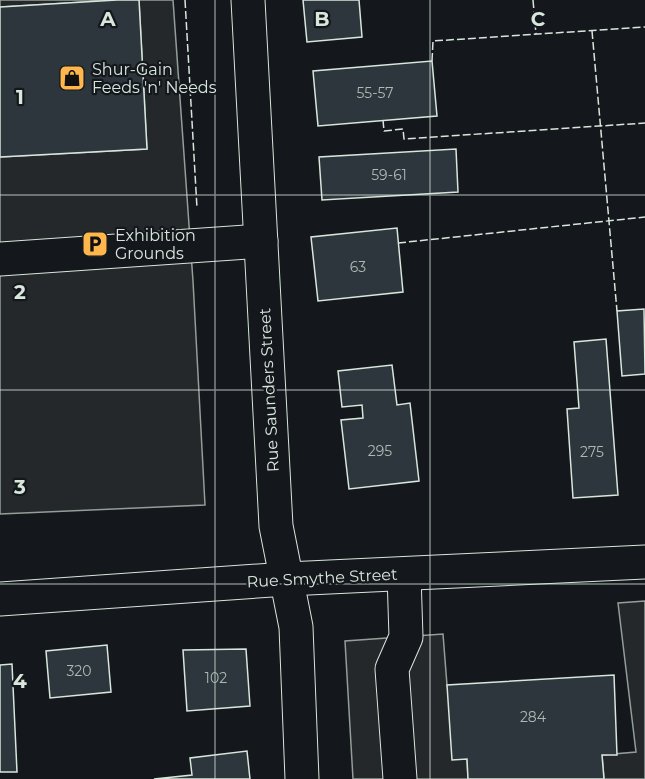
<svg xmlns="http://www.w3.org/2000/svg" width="645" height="779" viewBox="0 0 645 779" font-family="Montserrat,sans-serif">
  <rect width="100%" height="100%" fill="#14181c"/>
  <g fill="#24282b" stroke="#939e99" stroke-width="1.5">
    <path d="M0 0H117L0 7Z"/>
    <path d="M139 0H173L193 281 205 505 0 514V157L147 149Z"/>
    <path d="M645 601V779H604L602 755 636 752 618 603Z"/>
    <path d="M443 634 447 685 467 759 468 779H353L345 641Z"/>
  </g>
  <g fill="#2c363c" stroke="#d8e6dc" stroke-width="1.5">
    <path d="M117 0H139L147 149 0 157V7Z"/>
    <path d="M303 0H359L362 37 307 42Z"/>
    <path d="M432 61 437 116 318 126 313 71Z"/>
    <path d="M456 149 458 192 322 200 319 157Z"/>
    <path d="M397 228 403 292 318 301 311 237Z"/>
    <path d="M644 309 645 374 622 376 617 311Z"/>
    <path d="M606 339 618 495 573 498 567 409 579 408 574 342Z"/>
    <path d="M392 365 397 405 410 403 419 481 349 489 341 420 363 418 362 405 342 407 338 371Z"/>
    <path d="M107 645 111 692 50 698 46 651Z"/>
    <path d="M246 649 250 706 187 711 183 650Z"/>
    <path d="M12 664 17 772H0V665Z"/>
    <path d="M614 675 617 755H602L604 779H468L467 759 452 760 447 685Z"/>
    <path d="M247 751 250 779H154L192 775 190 758Z"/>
  </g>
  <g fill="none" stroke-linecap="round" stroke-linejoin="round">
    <g stroke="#d8e6dc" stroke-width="35">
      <g id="minor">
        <path d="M248 0 276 526 296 627 302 779"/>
        <path d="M0 259 261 241"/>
        <path d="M400 779 392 669 406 637 404 575"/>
      </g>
    </g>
    <g stroke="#d8e6dc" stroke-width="35">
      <path id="major" d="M0 599 287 579 645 562"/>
    </g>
    <use href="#minor" stroke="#14181c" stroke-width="33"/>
    <use href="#major" stroke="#14181c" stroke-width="33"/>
    <g stroke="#d8e6dc" stroke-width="1.5" stroke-dasharray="8 3" stroke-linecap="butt">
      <path d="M185 0 197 208"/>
      <path d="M533 0 536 34"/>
      <path d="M592 31 617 311"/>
      <path d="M432 61 433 41 645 27"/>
      <path d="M383 120 384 131 403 129 404 139 645 123"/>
      <path d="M398 243 645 217"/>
    </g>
  </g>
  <path fill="none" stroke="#d8e6dc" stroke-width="1.5" stroke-opacity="0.55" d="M215 0V779M430 0V779M0 195H645M0 390H645M0 584H645"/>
  <defs>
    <g id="shop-square" transform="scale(1.35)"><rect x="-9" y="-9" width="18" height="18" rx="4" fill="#ffb74d" stroke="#14181c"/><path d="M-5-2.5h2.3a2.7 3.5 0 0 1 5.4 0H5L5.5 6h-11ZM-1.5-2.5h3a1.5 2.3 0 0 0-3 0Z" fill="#111"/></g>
    <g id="parking-square" transform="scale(1.35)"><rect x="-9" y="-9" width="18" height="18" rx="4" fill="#ffb74d" stroke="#14181c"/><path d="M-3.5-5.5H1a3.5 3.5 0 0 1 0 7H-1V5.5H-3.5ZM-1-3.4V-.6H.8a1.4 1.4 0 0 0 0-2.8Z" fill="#111"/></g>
  </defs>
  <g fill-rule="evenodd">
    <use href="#shop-square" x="72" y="78"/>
    <use href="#parking-square" x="95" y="244"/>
  </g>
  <g text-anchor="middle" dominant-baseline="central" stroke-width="4.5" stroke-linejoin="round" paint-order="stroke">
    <g font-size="14" fill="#adbab4">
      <text x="375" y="93">55-57</text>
      <text x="389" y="175">59-61</text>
      <text x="358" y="267">63</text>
      <text x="380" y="451">295</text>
      <text x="592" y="452">275</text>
      <text x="79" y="671">320</text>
      <text x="216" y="678">102</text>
      <text x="533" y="717">284</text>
    </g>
    <g font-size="16" fill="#d8e6dc" stroke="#14181c" text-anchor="start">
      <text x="92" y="69">Shur-Gain<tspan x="92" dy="18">Feeds 'n' Needs</tspan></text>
      <text x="115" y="235">Exhibition<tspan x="115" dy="18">Grounds</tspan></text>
    </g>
    <g font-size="16" fill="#d8e6dc" stroke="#14181c">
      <text transform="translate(269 390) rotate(-93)">Rue Saunders Street</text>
      <text transform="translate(322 578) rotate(-3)">Rue Smythe Street</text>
    </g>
  </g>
  <g font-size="20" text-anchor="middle" font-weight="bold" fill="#d8e6dc" stroke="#14181c" stroke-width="4.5" stroke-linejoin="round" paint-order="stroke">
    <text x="108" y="26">A</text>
    <text x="322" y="26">B</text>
    <text x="538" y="26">C</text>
    <text x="20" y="104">1</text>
    <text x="20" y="299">2</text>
    <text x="20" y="494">3</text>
    <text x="20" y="688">4</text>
  </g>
</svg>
